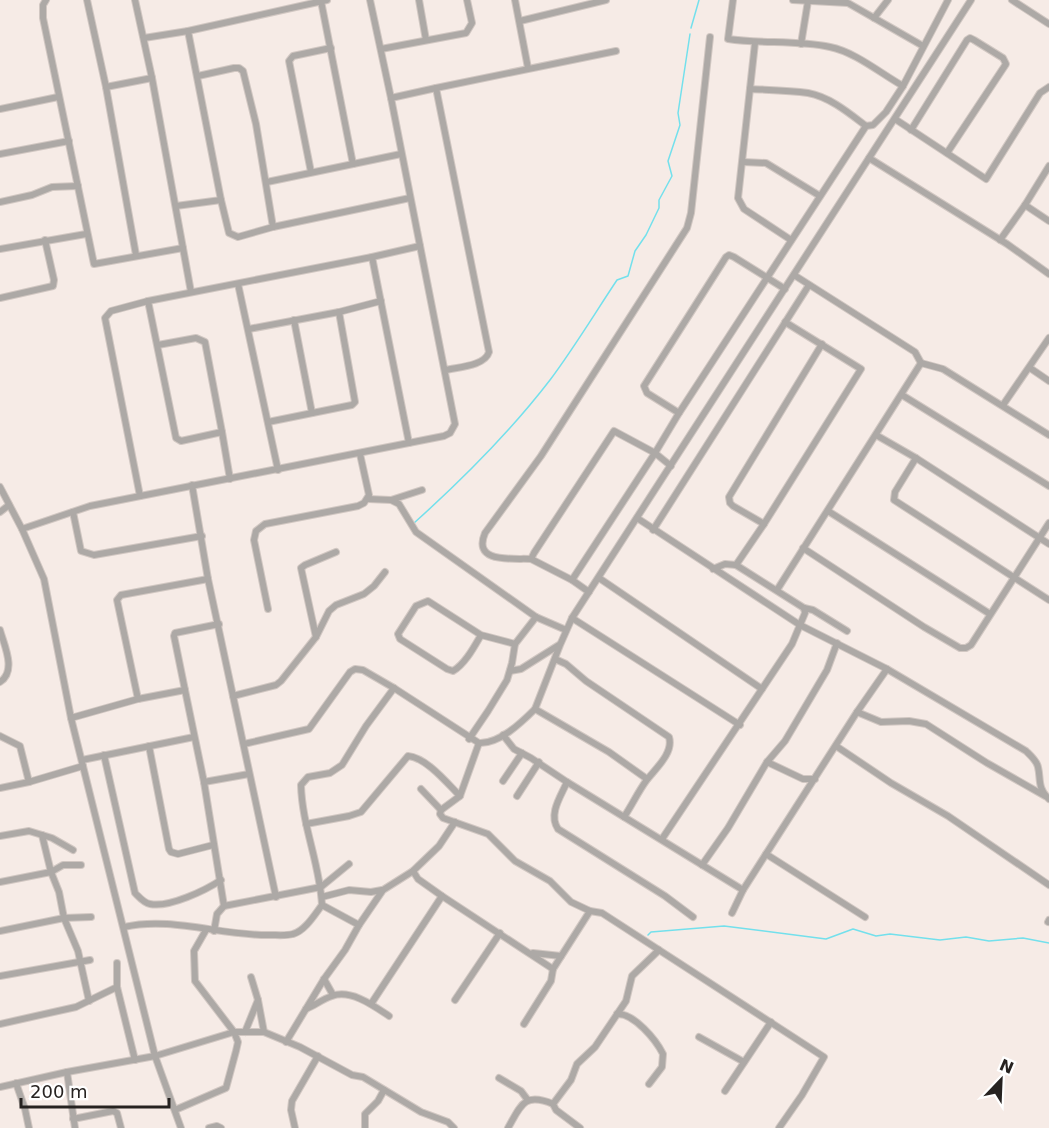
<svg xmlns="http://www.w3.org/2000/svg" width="1049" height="1128" viewBox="0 0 1049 1128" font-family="'DejaVu Sans',sans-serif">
  <rect width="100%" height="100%" fill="#f6ebe6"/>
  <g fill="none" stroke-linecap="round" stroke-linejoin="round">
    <g stroke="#73e0ec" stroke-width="1.5">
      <path d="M691 28 699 0"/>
      <path d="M414 523C463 479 510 432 550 380 574 348 595 313 617 280L628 276 635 251 646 235 659 208V200L672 176 668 161 680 125 678 113 690 34"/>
      <path d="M648 935 651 932 724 926 826 939 853 929 876 936 890 934 940 940 966 937 989 941 1023 938 1049 943"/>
    </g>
    <g stroke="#d1c7c2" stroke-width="8">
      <g id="minor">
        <path d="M46 0 43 5V18L94 264 183 248"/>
        <path d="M87 0 106 87 136 255"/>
        <path d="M135 0 152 78 191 292"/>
        <path d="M370 0 391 98"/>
        <path d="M419 0 426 40"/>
        <path d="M515 0 528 68"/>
        <path d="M733 0 728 39C761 44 797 40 830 47 855 52 880 73 903 86"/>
        <path d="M793 0 848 3 923 46"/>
        <path d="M1012 0 1049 24"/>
        <path d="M321 1 353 164"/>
        <path d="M874 18 888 0"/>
        <path d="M520 21 606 0"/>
        <path d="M144 38 188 31 327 0"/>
        <path d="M755 43 738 198 744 209 791 240"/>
        <path d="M801 44 808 1"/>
        <path d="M381 49 466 33 472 23 467 0"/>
        <path d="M198 76 234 68H239L243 71 256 124 273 227 238 237 229 233 221 200"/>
        <path d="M106 87 152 78"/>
        <path d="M436 88 616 51"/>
        <path d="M750 89C769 90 789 90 808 93 830 97 849 113 866 126"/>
        <path d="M0 109 58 97"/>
        <path d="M895 119 986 179 1040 93 1049 87"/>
        <path d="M911 130 967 40 970 38 974 40 1003 58 1006 64 947 153"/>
        <path d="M0 154 69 141"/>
        <path d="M869 158 1007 244 1049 274"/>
        <path d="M743 162 766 163 820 196"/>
        <path d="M311 172 289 61 293 56 331 48"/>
        <path d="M267 182 401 154"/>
        <path d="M0 202 32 195 52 187 78 186"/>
        <path d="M1025 205 1049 221"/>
        <path d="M176 206 221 200 188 31"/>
        <path d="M273 227 410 198"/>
        <path d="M1000 240 1025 205 1049 166"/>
        <path d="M0 249 86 234"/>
        <path d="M372 257 409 443"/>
        <path d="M794 275 915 352 921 363"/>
        <path d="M238 284 278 470"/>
        <path d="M0 298 53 286 54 280 45 240"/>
        <path d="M148 301 176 438 181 441 222 432 205 342 196 338 158 345"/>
        <path d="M294 320 312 413"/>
        <path d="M249 329 339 312 381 301"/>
        <path d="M1030 368 1049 381"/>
        <path d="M902 395 1049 486"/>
        <path d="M1003 405 1049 338"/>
        <path d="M679 413 647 393 644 386 726 257 729 255 734 257 785 289"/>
        <path d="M268 422 352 405 355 402 339 312"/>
        <path d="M222 432 230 479"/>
        <path d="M876 435 916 458 1049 544"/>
        <path d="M916 458 895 492 894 500 1049 600"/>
        <path d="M192 485 208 579 276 897"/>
        <path d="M0 487 22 529 44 579 71 718 155 1056 181 1128"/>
        <path d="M140 496 105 318 111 311 148 301 372 257 420 246"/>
        <path d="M368 499 391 500 399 504 416 532 536 617"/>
        <path d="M391 500 422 490"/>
        <path d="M828 511 990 614"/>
        <path d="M0 512 9 505"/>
        <path d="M73 512 81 551 94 555 202 536"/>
        <path d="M637 518 800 625 887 669 1026 751C1030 755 1037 761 1038 767 1041 779 1037 788 1049 799"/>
        <path d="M764 524 733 506 730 503 729 497 822 344"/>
        <path d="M22 529 90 506 444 436 450 433 455 424 391 98 436 88 489 352C485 366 458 367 446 370"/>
        <path d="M653 530 809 285"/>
        <path d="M803 548 924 627 960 648H966L971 645 1049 523"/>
        <path d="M531 559C513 558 472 564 485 533L541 456 687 228 691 213 710 37"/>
        <path d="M736 565 764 524 861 369 785 322"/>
        <path d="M599 578 762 689"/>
        <path d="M572 580 655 453 679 413 866 126 873 125 886 112 903 86 948 0"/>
        <path d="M777 590 921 363 943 369 1049 435"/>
        <path d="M589 592 572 580 531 559 534 553 614 431 655 453 671 466"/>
        <path d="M804 608 813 610 847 631"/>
        <path d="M268 609 254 540 256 531 265 524 358 506 364 503 369 495 360 454"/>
        <path d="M572 618 740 725"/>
        <path d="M0 630C4 645 17 671 0 682"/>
        <path d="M481 635C474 647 465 664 453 671L447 669 400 639 398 634 416 606 428 601 481 635 515 644"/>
        <path d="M316 637 329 611 336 605 364 594 374 586 385 572"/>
        <path d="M555 659 566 664 586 681 669 737C674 753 655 769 646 781 638 792 632 805 624 817"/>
        <path d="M510 671 521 669 559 645"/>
        <path d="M185 690 174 636 175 633 219 624"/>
        <path d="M233 696 276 685 281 681 316 637 301 568 305 565 336 552"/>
        <path d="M138 699 117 600 121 595 208 579"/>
        <path d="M535 709 609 752 647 779"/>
        <path d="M857 712 881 722 909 721 926 724 987 763 1045 796"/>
        <path d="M71 718 138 699 185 690 204 782 224 906"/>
        <path d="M503 735 514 749 531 758 567 782 743 890 766 854"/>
        <path d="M0 736 20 746 29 782"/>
        <path d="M469 739 488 711 507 680 512 663 515 644 536 617 566 630"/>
        <path d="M479 743 460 796 441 810 440 814 443 818 488 834 515 861 550 881 571 902 590 911 602 913 824 1057 802 1095 779 1128"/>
        <path d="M244 744 309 729 350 672 355 669 363 670 394 688 479 743C499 744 521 723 535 709L560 645 572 618 971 0"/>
        <path d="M149 746 169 849 171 852 178 854 213 845"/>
        <path d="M836 746 891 783 948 816 1049 885"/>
        <path d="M104 755 135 893C140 898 144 903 150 904 169 908 206 890 221 880"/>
        <path d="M82 760 194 737"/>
        <path d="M767 762 803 779H815"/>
        <path d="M503 781 522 753"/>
        <path d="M204 782 249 774"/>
        <path d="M567 782C561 796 548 814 558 829L665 896 693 917"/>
        <path d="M0 788 29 782 83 766"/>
        <path d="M421 789 441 810"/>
        <path d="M517 796 539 762"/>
        <path d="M306 824 349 816 361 812 408 756C427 758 447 783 460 796"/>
        <path d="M42 835 51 872 59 892 64 918 78 951 89 1001"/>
        <path d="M0 836 29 831 52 838 73 850"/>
        <path d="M662 839 792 644 805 613 804 608 736 565 725 564 713 569"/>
        <path d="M702 865 728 828 767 762 785 741 827 670 837 643"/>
        <path d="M413 871 418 879 442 896 553 969 590 911"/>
        <path d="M0 882 51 872 63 865H81"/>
        <path d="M322 897 349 890 371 892 382 890"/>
        <path d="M322 905 359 925"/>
        <path d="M732 913 743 890"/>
        <path d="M865 917 766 854 857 712 887 669"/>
        <path d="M1048 922 1049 920"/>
        <path d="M124 927C172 916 221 936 270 935 277 935 286 936 293 934 305 931 315 914 322 905 320 864 302 826 301 785L308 777 330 773 342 765 366 726 394 688"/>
        <path d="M0 931 64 918 91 917"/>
        <path d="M214 931 217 914 224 906 321 887 349 864"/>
        <path d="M533 953 561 956"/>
        <path d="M117 963V987L135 1060"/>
        <path d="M0 976 90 960"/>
        <path d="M324 979 333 995"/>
        <path d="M258 1000 264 1032"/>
        <path d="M455 1000 500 933"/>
        <path d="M371 1004 442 896"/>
        <path d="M306 1009C315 1005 323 999 332 996 351 989 374 1006 389 1016"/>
        <path d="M617 1014C634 1013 656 1040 663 1054L662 1067 649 1084"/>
        <path d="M0 1024 76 1007 117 987"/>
        <path d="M524 1024 551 981 553 969"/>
        <path d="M245 1032 258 1000 251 977"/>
        <path d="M699 1037 744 1062"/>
        <path d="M286 1042 324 979 345 950 359 925 383 890 413 871 439 846 455 822"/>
        <path d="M67 1072 75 1128"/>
        <path d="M499 1078 521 1091 527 1099"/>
        <path d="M16 1083 25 1109 29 1128"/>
        <path d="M0 1087 67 1072 155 1056 234 1032H264L300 1047 352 1075 363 1077 421 1112 448 1122 454 1128"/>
        <path d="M725 1091 771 1022"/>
        <path d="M175 1110 226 1088 236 1051 238 1042 234 1032 195 981 194 951 206 930"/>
        <path d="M73 1119 113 1111 117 1113 121 1128"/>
        <path d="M209 1128 217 1126 221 1128"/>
        <path d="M295 1128 291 1110 292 1101 318 1056"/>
        <path d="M365 1128V1114L378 1101 384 1090"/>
        <path d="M508 1128C521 1105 524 1092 553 1104"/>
        <path d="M580 1128 556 1110 553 1104 571 1080 577 1064 595 1047 626 1001 632 976 659 950"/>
      </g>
    </g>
    <use href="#minor" stroke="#ada9a6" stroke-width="6"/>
  </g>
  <g transform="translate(1001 1080) rotate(23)" stroke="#ffffff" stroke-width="4.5" paint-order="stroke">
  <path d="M0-4.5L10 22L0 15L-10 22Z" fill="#262220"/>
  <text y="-9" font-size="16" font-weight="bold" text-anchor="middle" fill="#262220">N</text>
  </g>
  <path d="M21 1098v9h148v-9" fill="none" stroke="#262220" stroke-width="3"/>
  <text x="30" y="1098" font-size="18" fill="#262220" stroke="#ffffff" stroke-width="4.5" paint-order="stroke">200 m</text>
</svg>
